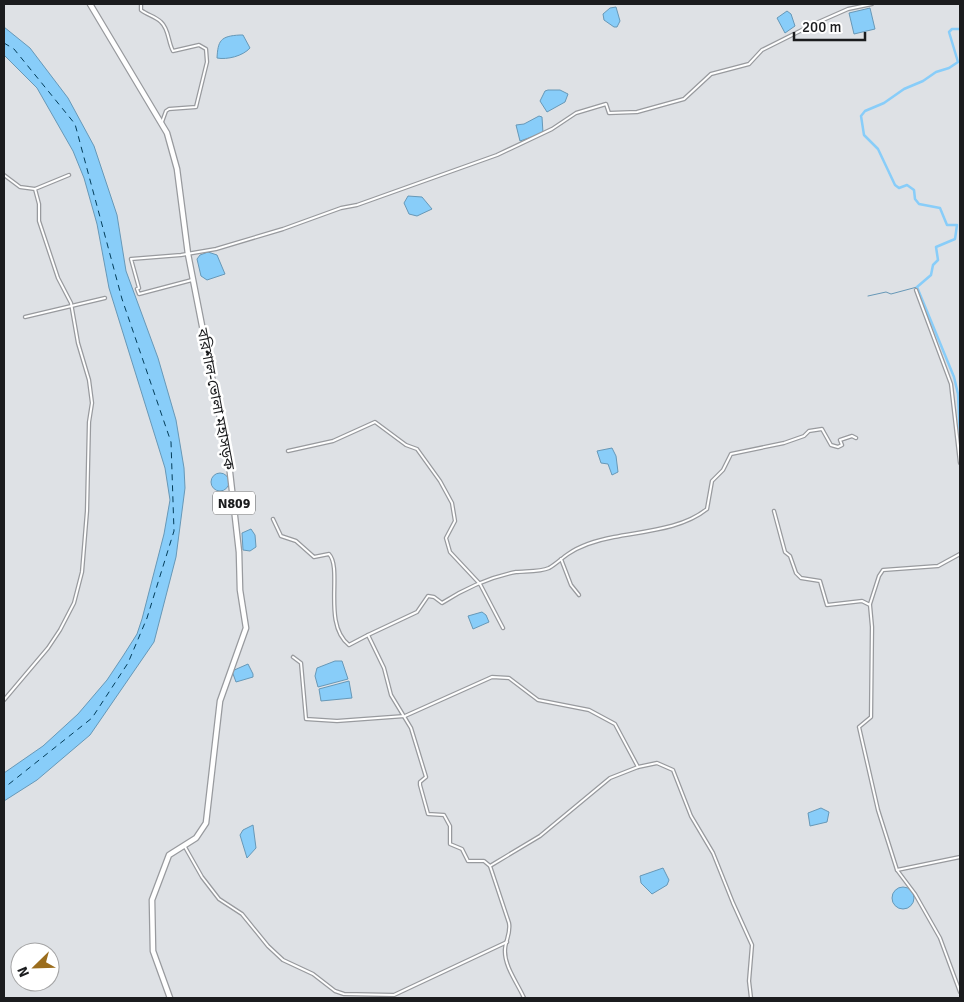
<svg xmlns="http://www.w3.org/2000/svg" width="964" height="1002" viewBox="0 0 964 1002" font-family="Signika,'Noto Sans Bengali',sans-serif">
  <rect width="100%" height="100%" fill="#dee1e5"/>
  <g fill="#88cdf9" stroke="#6798b7">
    <path d="M616 7 620 21 617 27H614L604 20 603 14 610 8Z"/>
    <path d="M870 8 875 29 854 34 849 13Z"/>
    <path d="M787 11 791 14 795 26 785 33 777 18Z"/>
    <path d="M4 27 30 48 68 98 94 146 117 215 126 271 158 358 176 420 184 468 185 488 176 557 154 642 90 735 37 780 4 801V773L43 746 78 714 107 680 123 656 137 634 142 619 164 534 170 500 165 468 109 288 97 224 84 178 73 151 37 88 4 55Z"/>
    <path d="M240 35H243L250 48C243 56 227 60 217 58 218 41 220 36 240 35Z"/>
    <path d="M548 90H560L568 94 565 102 547 112 540 101 545 91Z"/>
    <path d="M539 116 542 117 543 133 520 141 516 125 524 124Z"/>
    <path d="M408 196 422 197 432 209 417 216 409 214 404 203Z"/>
    <path d="M208 252 217 255 225 274 207 280 201 276 197 259 200 255Z"/>
    <path d="M612 448 616 456 618 472 612 475 608 464 601 463 597 451Z"/>
    <circle cx="220" cy="482" r="9"/>
    <path d="M251 529 255 535 256 547 250 551 243 550 242 533Z"/>
    <path d="M482 612 486 615 489 622 473 629 468 616Z"/>
    <path d="M335 661H342L348 679 318 687 315 676 317 668Z"/>
    <path d="M248 664 253 674V677L236 682 232 671Z"/>
    <path d="M349 681 352 698 321 701 319 689Z"/>
    <path d="M821 808 829 812 827 822 810 826 808 813Z"/>
    <path d="M253 825 256 848 247 858 240 835 243 830Z"/>
    <path d="M663 868 669 880 667 885 652 894 641 883 640 876Z"/>
    <circle cx="903" cy="898" r="11"/>
  </g>
  <g fill="none" stroke-linecap="round" stroke-linejoin="round">
    <path stroke="#6798b7" stroke-width="1" d="M868 296 886 292 891 294 917 287"/>
    <path stroke="#88cdf9" stroke-width="2.5" d="M960 29H952L949 32 958 62 949 68 936 72 923 81 904 89 884 103 865 111 861 116 864 135 878 149 895 185 899 188 907 185 914 190 915 199 919 204 940 208 947 225H957L955 239 936 247 938 260 933 265 931 275 917 287 954 377 958 394 960 438"/>
    <path stroke="#033d5a" stroke-width="1" stroke-dasharray="6 5" stroke-linecap="butt" d="M4 43 14 49 75 124 122 299 171 442 174 531 147 618 128 663 92 718 4 788"/>
    <g stroke="#989a9e" stroke-width="4.5">
      <g id="minor">
        <path d="M141 4V10C147 15 155 16 161 22 169 29 168 42 173 51L199 45 206 49 207 62 196 107 169 109 166 111 162 122"/>
        <path d="M4 175 20 187 35 189"/>
        <path d="M192 280 139 294 137 289 139 288 131 259 181 255 216 249 283 229 341 208 357 205 497 155 552 129 576 113 606 104 609 113 637 112 684 99 711 74 749 64 762 50 814 24 848 9 872 4"/>
        <path d="M916 290 951 384 960 463"/>
        <path d="M25 317 105 298"/>
        <path d="M288 451 333 441 375 422 406 445 417 449 440 481 452 503 455 521 446 538 450 552 480 584 503 628"/>
        <path d="M774 511 785 552 790 556 796 573 801 578 820 581 827 605 862 601 870 605 872 627 871 717 859 727 878 810 897 870 915 894 940 938 960 992"/>
        <path d="M273 519 281 536 296 541 314 557 329 554C343 569 322 624 349 645L368 635 384 668 391 695 411 728 426 777 420 782V785L428 814 444 815 450 826V844L462 849 468 861H484L490 866 509 923C511 934 505 941 505 950 504 966 518 984 524 998"/>
        <path d="M561 559 571 585 579 595"/>
        <path d="M870 604 879 576 883 570 938 566 960 554"/>
        <path d="M368 635 417 612 428 596 434 597 442 603C464 589 490 577 516 572 526 571 540 572 549 568 556 564 562 558 568 554 581 545 598 540 614 537 645 531 682 529 707 509L712 481 723 470 731 454 784 443 804 436 809 431 822 429 831 445 838 447 842 445 840 440 852 436 856 438"/>
        <path d="M293 657 301 663 306 719 337 721 405 716 492 677 509 678 538 700 589 710 615 724 638 767"/>
        <path d="M4 700 48 648 60 630 74 603 82 572 87 511 89 422 92 403 89 380 78 343 71 303 58 278 39 221V204L35 189 69 175"/>
        <path d="M185 847 202 877 219 899 242 914 268 946 283 960 313 974 335 991 344 994 394 995 507 942"/>
        <path d="M490 866 540 836 610 778 638 767 657 763 673 770 691 816 713 853 733 903 752 945 749 981 751 998"/>
        <path d="M897 870 960 857"/>
      </g>
    </g>
    <g stroke="#989a9e" stroke-width="7">
      <path id="trunk" d="M90 4 167 133 177 169 188 254 229 464 239 552 240 590 246 628 220 701 206 823 196 838 169 855 152 900 153 951 170 998"/>
    </g>
    <use href="#minor" stroke="#fff" stroke-width="2"/>
    <use href="#trunk" stroke="#fff" stroke-width="4.5"/>
  </g>
  <g text-anchor="middle" dominant-baseline="central" stroke-width="5" stroke-linejoin="round" paint-order="stroke">
    <rect fill="#fff" stroke="#5f6062" stroke-width="1" x="213" y="491.5" width="42" height="23" rx="4"/>
    <g font-size="14" font-weight="bold" fill="#1b1c1e">
      <text x="234" y="503">N809</text>
    </g>
    <g font-size="15" fill="#1b1c1e" stroke="#fff">
      <text transform="translate(216 399) rotate(79)">বরিশাল-ভোলা মহাসড়ক</text>
    </g>
  </g>
  <rect width="964" height="1002" fill="none" stroke="#1b1c1e" stroke-width="10"/>
  <g transform="translate(35 967) rotate(247)"><circle r="24" fill="#ffffff" stroke="#a4a4a5"/>
  <path d="M0-4L9 19L0 12L-9 19Z" fill="#9b6d1d"/>
  <text y="-8" font-size="14" font-weight="bold" text-anchor="middle" fill="#1b1c1e">N</text>
  </g>
  <path d="M794 32v8h71v-8" fill="none" stroke="#1b1c1e" stroke-width="2.5"/>
  <text x="802" y="32" font-size="15" fill="#1b1c1e" stroke="#ffffff" stroke-width="4" paint-order="stroke">200 m</text>
</svg>
